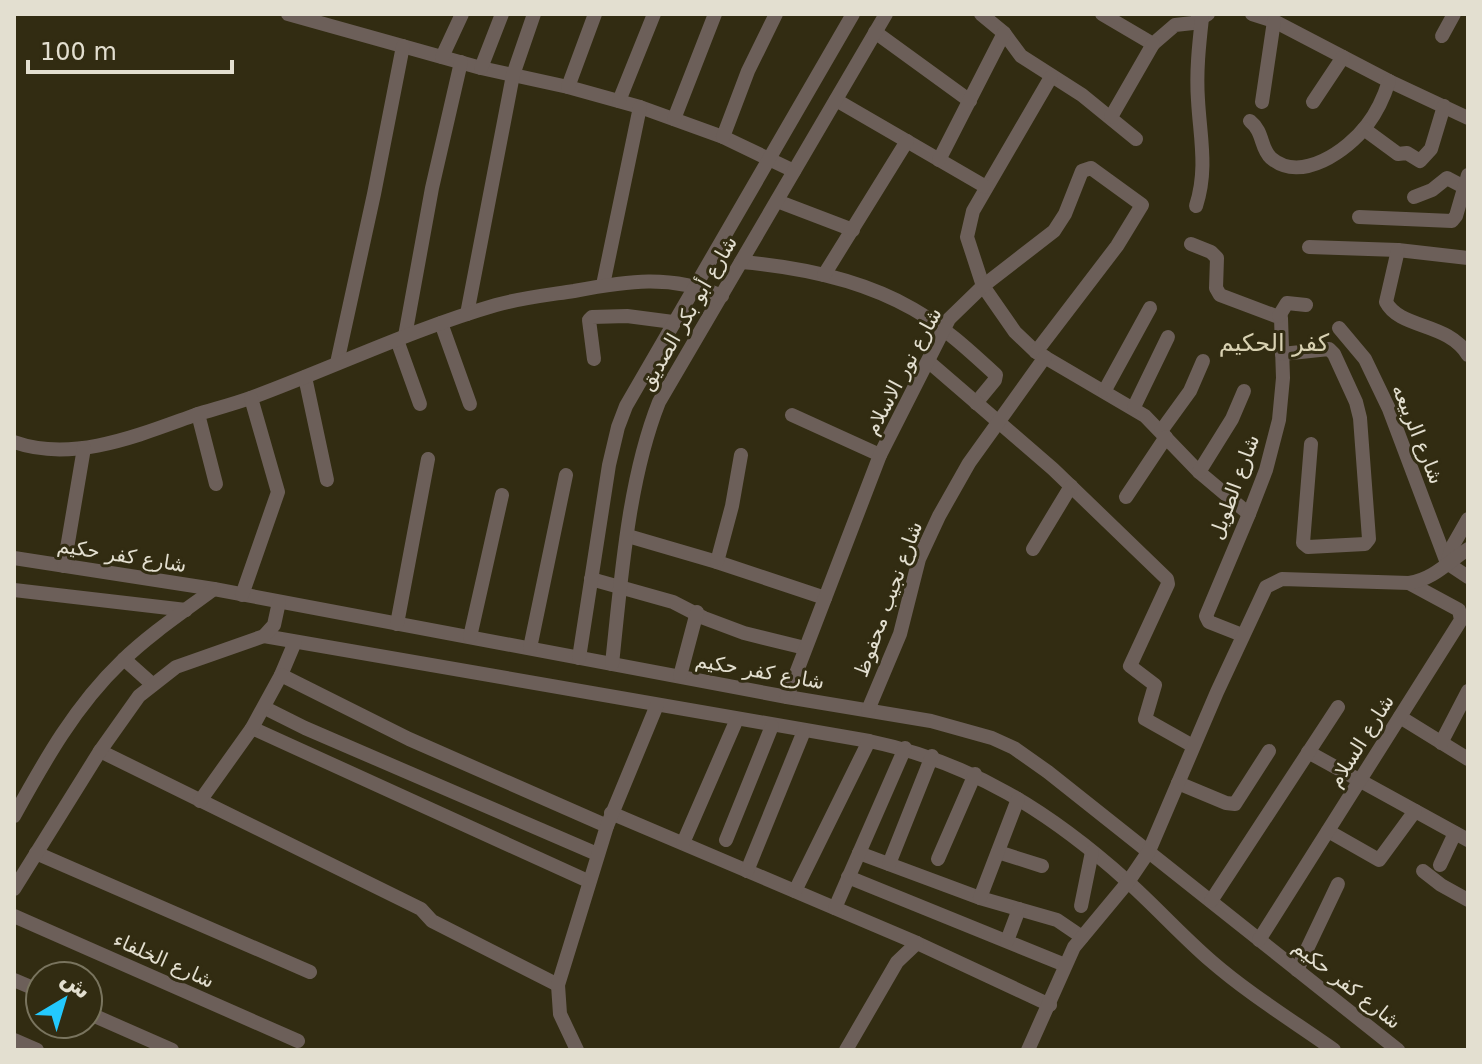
<svg xmlns="http://www.w3.org/2000/svg" width="1482" height="1064" viewBox="0 0 1482 1064" font-family="'DejaVu Sans',Cairo,sans-serif">
  <rect width="100%" height="100%" fill="#322c12"/>
  <g fill="none" stroke-linecap="round" stroke-linejoin="round">
    <g stroke="#6c5f59" stroke-width="14">
      <path d="M288 14 481 68 568 87 640 107 723 137 794 171"/>
      <path d="M981 14 1004 33 1021 56 1082 95 1136 139"/>
      <path d="M1102 14 1153 44 1175 25 1193 23 1208 14"/>
      <path d="M1252 14 1274 21 1389 81 1468 118"/>
      <path d="M875 32 970 101"/>
      <path d="M1442 36 1454 14"/>
      <path d="M442 57 462 14"/>
      <path d="M481 68 502 14"/>
      <path d="M1051 77 973 211 967 237 983 286 1015 332 1036 352 1145 416 1199 472 1249 514"/>
      <path d="M568 87 595 14"/>
      <path d="M836 100 986 187"/>
      <path d="M619 101 654 14"/>
      <path d="M1262 102 1274 21"/>
      <path d="M1313 102 1343 57"/>
      <path d="M1111 117 1153 44"/>
      <path d="M674 119 715 14"/>
      <path d="M1250 121C1264 132 1260 148 1271 158 1301 184 1348 150 1367 125 1377 112 1384 97 1389 81"/>
      <path d="M1364 129 1398 154 1407 153 1420 161 1431 149 1444 106"/>
      <path d="M723 137 748 71 776 14"/>
      <path d="M939 160 1004 33"/>
      <path d="M1414 197 1432 190 1447 178 1464 187"/>
      <path d="M777 201 853 230"/>
      <path d="M1196 206C1208 169 1200 137 1198 100 1196 72 1199 45 1202 18"/>
      <path d="M1359 217 1452 221 1456 216 1468 175"/>
      <path d="M1191 244 1211 252 1217 258 1216 288 1220 295 1281 318 1283 378 1279 420 1266 470 1249 514 1206 616 1209 622 1242 635"/>
      <path d="M1309 247 1398 250 1468 258"/>
      <path d="M1398 250 1386 302C1400 329 1448 322 1468 355"/>
      <path d="M741 262C800 267 861 279 913 309 943 326 971 352 996 375L995 380 976 403"/>
      <path d="M824 275 907 141"/>
      <path d="M603 285 640 107"/>
      <path d="M467 314 513 75 534 14"/>
      <path d="M1279 316 1287 303 1306 305"/>
      <path d="M441 323 470 404"/>
      <path d="M1339 328 1365 359 1389 409 1447 563"/>
      <path d="M405 336 432 188 461 62"/>
      <path d="M397 340 420 404"/>
      <path d="M1282 354 1329 349 1334 354 1356 402 1360 418 1369 539 1365 544 1308 547 1303 543 1311 444"/>
      <path d="M594 359 589 320 592 317 627 316 673 322"/>
      <path d="M929 362 1053 469 1167 579 1168 584 1130 666 1155 685 1145 719 1193 746"/>
      <path d="M337 363 374 194 403 46"/>
      <path d="M305 377 327 480"/>
      <path d="M1105 390 1150 308"/>
      <path d="M1134 407 1168 337"/>
      <path d="M198 414 216 484"/>
      <path d="M792 415 880 455"/>
      <path d="M1161 431 1190 391 1203 361"/>
      <path d="M14 442C73 463 139 435 195 415 214 409 234 404 253 397 334 367 413 329 496 305 521 298 548 295 574 291 627 281 670 274 722 296"/>
      <path d="M1199 472 1232 419 1244 391"/>
      <path d="M1126 497 1166 437"/>
      <path d="M1468 519 1452 547 1447 563 1468 577"/>
      <path d="M628 536 717 562 825 598"/>
      <path d="M1033 549 1071 486"/>
      <path d="M14 558 214 589 787 697 931 721 992 738 1014 748 1048 772 1398 1050"/>
      <path d="M717 562 732 506 741 455"/>
      <path d="M64 566 84 448"/>
      <path d="M591 579 673 602 704 618 744 633 805 648"/>
      <path d="M14 590 186 610"/>
      <path d="M242 595 278 492 251 398"/>
      <path d="M397 624 428 459"/>
      <path d="M264 636 869 741C971 762 1050 812 1127 881 1156 907 1182 936 1211 961 1249 994 1293 1021 1334 1050"/>
      <path d="M470 637 502 495"/>
      <path d="M530 648 566 475"/>
      <path d="M579 658 609 465 618 427 626 406 853 14"/>
      <path d="M124 659 152 684"/>
      <path d="M612 664C621 580 628 480 659 402L886 14"/>
      <path d="M281 675 295 642"/>
      <path d="M680 676 697 612"/>
      <path d="M787 697 880 455 949 319 983 286 1054 231 1065 214 1082 171 1091 168 1142 205 1117 246 1036 352"/>
      <path d="M265 708 305 728 597 854"/>
      <path d="M868 710 900 634 919 559 939 516 969 463 1045 357"/>
      <path d="M1400 717 1468 759"/>
      <path d="M252 728 588 881"/>
      <path d="M1441 743 1468 691"/>
      <path d="M100 751 421 909 432 921 558 985"/>
      <path d="M1308 752 1468 840"/>
      <path d="M1178 783 1226 803 1235 804 1269 751"/>
      <path d="M200 801 252 728 281 675 409 739 607 826"/>
      <path d="M611 813 917 943 1050 1005"/>
      <path d="M14 816C45 760 75 706 122 661 150 634 183 612 214 589"/>
      <path d="M1328 831 1379 860 1415 811"/>
      <path d="M726 840 772 726"/>
      <path d="M683 843 737 719"/>
      <path d="M998 852 1042 866"/>
      <path d="M36 853 310 972"/>
      <path d="M859 853 980 898 1057 920 1082 937"/>
      <path d="M938 859 975 774"/>
      <path d="M889 864 932 756"/>
      <path d="M1440 865 1455 833"/>
      <path d="M747 871 804 731"/>
      <path d="M1423 871 1441 885 1468 900"/>
      <path d="M848 877 1065 965"/>
      <path d="M14 889 100 751 139 696 176 667 264 636 274 625 279 602"/>
      <path d="M795 891 869 741"/>
      <path d="M980 898 1018 799"/>
      <path d="M1211 901 1338 707"/>
      <path d="M1081 906 1092 852"/>
      <path d="M835 908 905 748"/>
      <path d="M14 916 298 1041"/>
      <path d="M1259 940 1461 620 1459 610 1409 583"/>
      <path d="M1007 941 1019 909"/>
      <path d="M1297 970 1338 884"/>
      <path d="M14 980 40 991"/>
      <path d="M88 1013 172 1050"/>
      <path d="M14 1040 37 1050"/>
      <path d="M577 1050 560 1014 558 985 607 826 657 705"/>
      <path d="M846 1050 897 962 917 943"/>
      <path d="M1028 1050 1074 947 1128 882 1149 851 1217 692 1266 587 1282 579 1409 583C1434 579 1448 562 1468 549"/>
    </g>
  </g>
  <g text-anchor="middle" dominant-baseline="central" stroke-width="6" stroke-linejoin="round" paint-order="stroke">
    <g font-size="20" fill="#e3dfd0" stroke="#322c12">
      <text transform="translate(688 313) rotate(-60)">شارع أبو بكر الصديق</text>
      <text transform="translate(903 371) rotate(-62)">شارع نور الاسلام</text>
      <text transform="translate(1418 434) rotate(68)">شارع الربيعه</text>
      <text transform="translate(1234 487) rotate(-70)">شارع الطويل</text>
      <text transform="translate(122 555) rotate(9)">شارع كفر حكيم</text>
      <text transform="translate(888 599) rotate(-70)">شارع نجيب محفوظ</text>
      <text transform="translate(760 671) rotate(10)">شارع كفر حكيم</text>
      <text transform="translate(1361 741) rotate(-58)">شارع السلام</text>
      <text transform="translate(164 960) rotate(24)">شارع الخلفاء</text>
      <text transform="translate(1347 984) rotate(38)">شارع كفر حكيم</text>
    </g>
    <g font-size="24" fill="#d8d1b2" stroke="#322c12">
      <text x="1274" y="343">كفر الحكيم</text>
    </g>
  </g>
  <rect width="1482" height="1064" fill="none" stroke="#e3dfd0" stroke-width="32"/>
  <g transform="translate(64 1000) rotate(38)"><circle r="38" fill="#322c12" stroke="#79745e" stroke-width="2"/>
  <path d="M0-6L14 30L0 20L-14 30Z" fill="#23c9fe"/>
  <text y="-12" font-size="22" font-weight="bold" text-anchor="middle" fill="#e3dfd0">ش</text>
  </g>
  <path d="M28 60v12h204v-12" fill="none" stroke="#e3dfd0" stroke-width="4"/>
  <text x="40" y="60" font-size="24" fill="#e3dfd0" stroke="#322c12" stroke-width="6" paint-order="stroke">100 m</text>
</svg>
